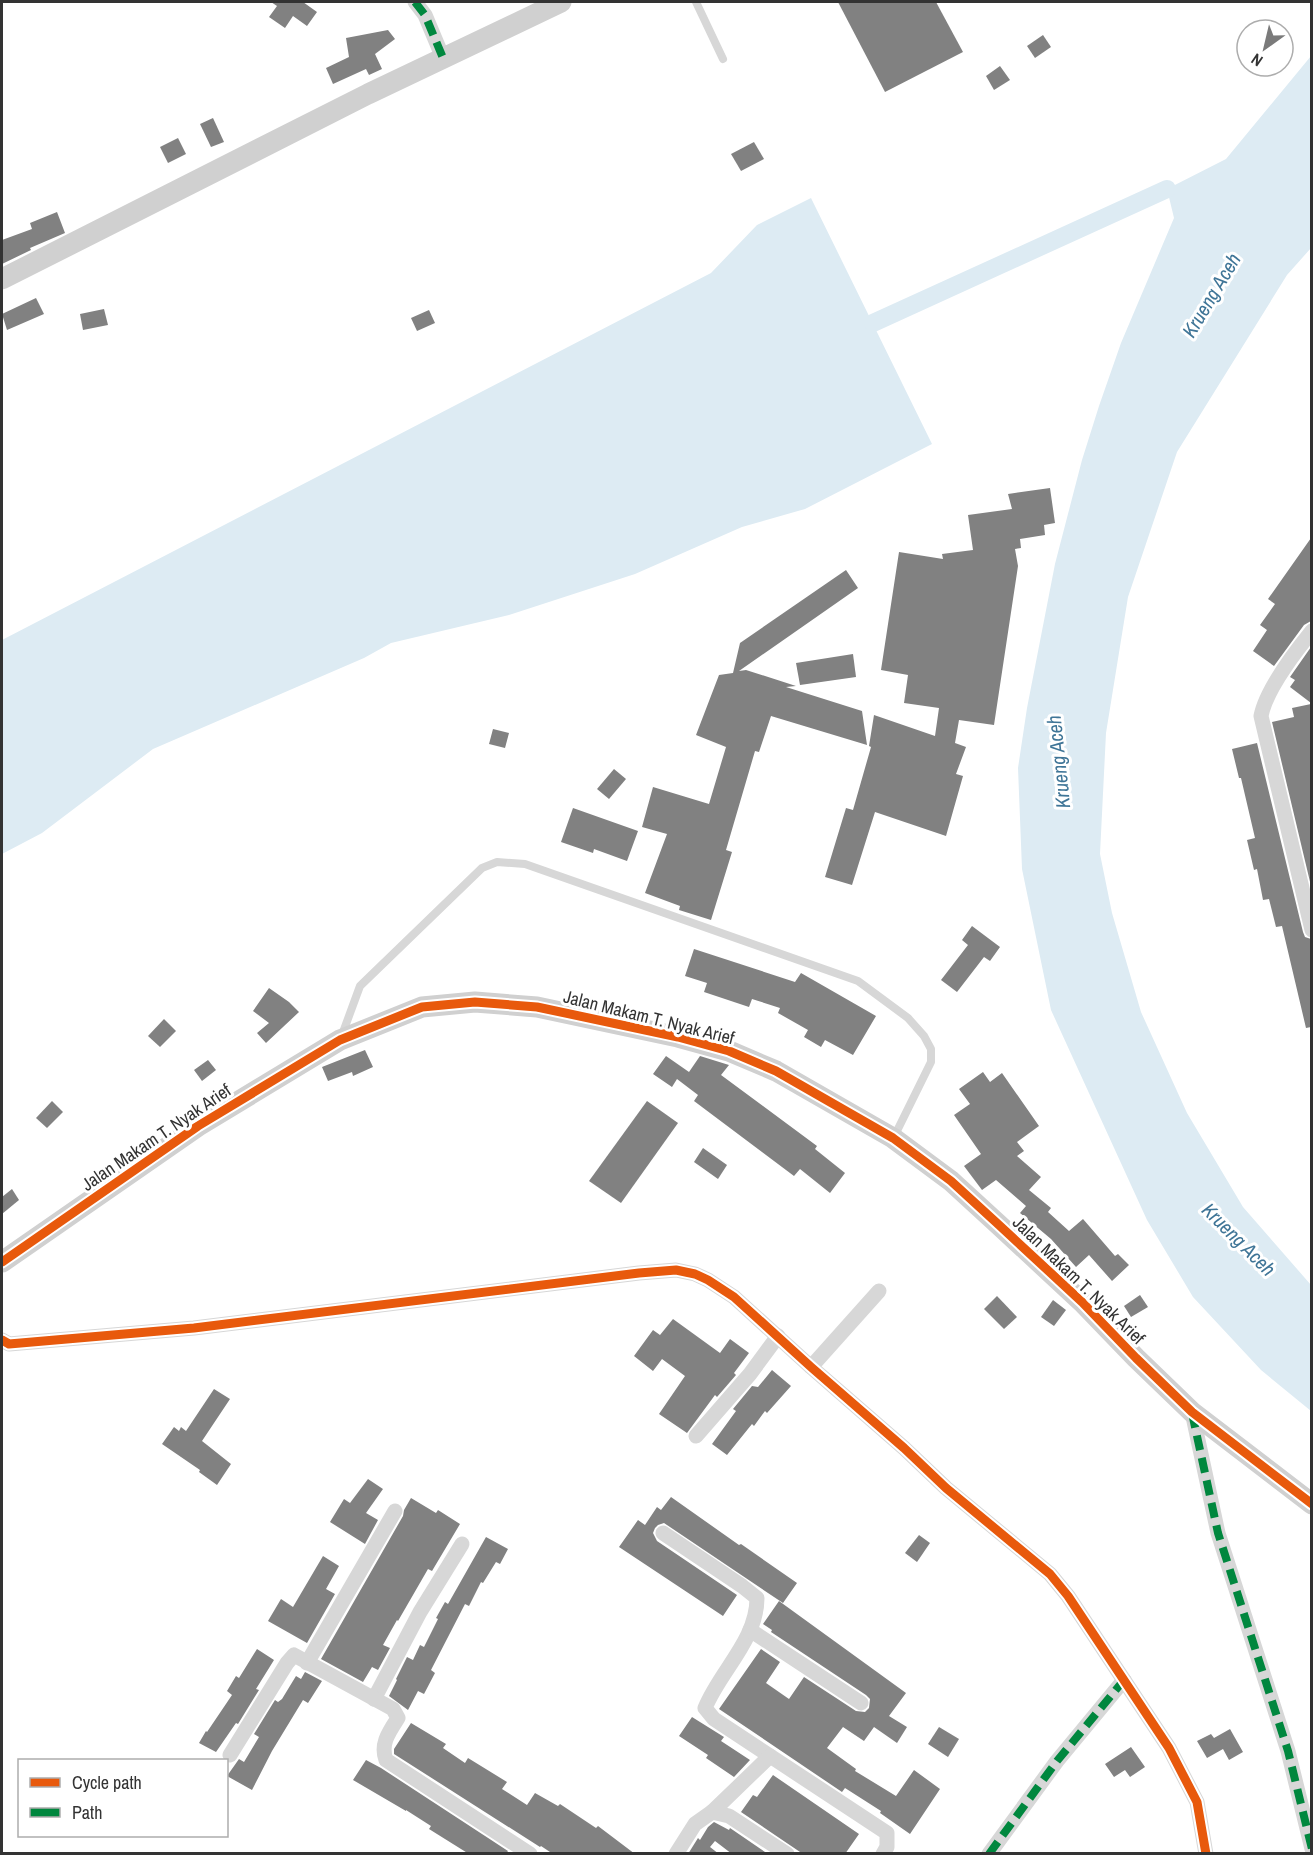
<svg xmlns="http://www.w3.org/2000/svg" width="1313" height="1855" viewBox="0 0 1313 1855" font-family="'Archivo Narrow',sans-serif">
  <rect width="100%" height="100%" fill="#fff"/>
  <g fill="#ddebf3">
    <path d="M1311 56V248L1287 275 1177 452 1128 597 1106 733 1100 854 1112 913 1141 1012 1187 1113 1243 1207 1311 1285V1411L1261 1370 1193 1297 1147 1220 1051 1010 1022 869 1018 768 1027 708 1055 564 1082 460 1099 406 1121 343 1174 218 1167 189 1226 159Z"/>
    <path d="M811 198 932 444 805 509 742 527 635 574 509 615 391 643 364 658 153 749 42 833 2 854V640L711 273 757 225Z"/>
  </g>
  <g fill="none" stroke-linecap="round" stroke-linejoin="round">
    <path stroke="#ddebf3" stroke-width="18" d="M873 323 1167 189"/>
  </g>
  <g fill="#818181">
    <path d="M271 2H303L317 12 307 26 293 16 285 28 269 17 277 6Z"/>
    <path d="M838 2H936L963 52 885 92Z"/>
    <path d="M388 30 395 39 375 54 382 69 369 75 366 69 333 84 326 68 349 57 346 38Z"/>
    <path d="M1043 35 1051 47 1035 58 1027 46Z"/>
    <path d="M1000 66 1010 80 994 90 986 76Z"/>
    <path d="M213 118 224 142 211 147 200 124Z"/>
    <path d="M178 138 186 154 168 163 160 147Z"/>
    <path d="M754 142 764 159 741 171 731 154Z"/>
    <path d="M57 212 65 233 30 248 31 250 2 264V240L32 229 30 223Z"/>
    <path d="M36 298 44 314 7 330 2 314Z"/>
    <path d="M104 309 108 325 83 330 80 314Z"/>
    <path d="M429 310 435 323 417 331 411 318Z"/>
    <path d="M1050 488 1055 523 1044 525 1045 535 1020 539 1021 548 1015 549 1018 566 994 725 959 720 955 743 966 747 956 774 963 776 946 836 875 812 852 885 825 877 846 808 853 810 871 747 869 746 874 715 935 736 939 708 904 703 908 675 881 670 899 552 943 559 942 554 973 550 968 515 1012 509 1008 494Z"/>
    <path d="M1311 538V621L1304 625 1274 666 1253 651 1267 630 1260 625 1275 604 1268 599Z"/>
    <path d="M846 570 858 588 739 671 746 670 796 686 786 687 862 711 867 745 771 716 759 752 755 751 726 850 732 852 711 920 679 910 680 906 645 893 667 834 642 827 653 787 709 804 726 747 696 735 719 675 733 673 740 643Z"/>
    <path d="M1311 647V703L1290 687 1295 680 1290 677Z"/>
    <path d="M853 654 856 677 800 685 796 663Z"/>
    <path d="M1311 704V886L1272 722 1294 717 1292 708Z"/>
    <path d="M493 729 509 733 505 748 489 744Z"/>
    <path d="M1257 743 1303 932 1305 937 1311 939V1027L1306 1028 1282 926 1276 927 1269 899 1263 900 1257 869 1254 870 1247 840 1255 838 1241 778H1239L1232 749Z"/>
    <path d="M614 769 626 779 609 799 597 789Z"/>
    <path d="M573 808 638 831 627 861 594 849 593 853 561 842Z"/>
    <path d="M972 926 1000 947 990 961 984 957 957 992 941 980 968 945 962 940Z"/>
    <path d="M694 949 795 982 801 973 876 1016 853 1055 825 1040 821 1047 804 1037 808 1030 778 1013 780 1008 752 999 749 1007 704 992 707 983 685 976Z"/>
    <path d="M269 988 289 1002 299 1012 266 1043 257 1033 269 1023 253 1011Z"/>
    <path d="M164 1019 176 1031 160 1047 148 1036Z"/>
    <path d="M365 1050 373 1067 353 1076 352 1072 328 1081 322 1067Z"/>
    <path d="M666 1056 689 1072 700 1056 729 1065 721 1075 817 1146 815 1149 845 1173 830 1193 800 1169 794 1176 694 1101 698 1095 677 1079 672 1087 653 1074Z"/>
    <path d="M208 1060 216 1070 202 1081 194 1070Z"/>
    <path d="M983 1072 990 1082 1002 1073 1039 1126 1017 1142 1024 1151 1017 1156 1041 1177 1029 1190 1051 1208 1048 1212 1069 1231 1083 1219 1115 1256 1118 1254 1129 1265 1112 1281 1089 1255 1076 1267 1051 1239 1020 1213 1026 1206 996 1180 982 1190 964 1166 981 1154 954 1115 970 1104 959 1089Z"/>
    <path d="M52 1101 63 1112 47 1128 36 1118Z"/>
    <path d="M647 1101 678 1123 621 1203 589 1181Z"/>
    <path d="M703 1148 727 1165 718 1179 694 1162Z"/>
    <path d="M12 1189 19 1200 2 1214V1197Z"/>
    <path d="M1140 1295 1148 1307 1131 1317 1124 1306Z"/>
    <path d="M997 1296 1017 1317 1004 1329 984 1309Z"/>
    <path d="M1053 1300 1066 1310 1054 1326 1041 1317Z"/>
    <path d="M673 1319 720 1353 730 1339 749 1353 734 1373 736 1375 717 1397 715 1395 687 1433 659 1414 685 1376 662 1359 653 1371 634 1356 653 1330 660 1335Z"/>
    <path d="M772 1370 791 1386 767 1413 765 1411 754 1426 752 1424 727 1455 712 1444 736 1411 733 1409 752 1386 758 1387Z"/>
    <path d="M214 1389 230 1399 202 1441 231 1464 217 1485 199 1472 200 1470 162 1444 174 1427 179 1431 181 1427 186 1431Z"/>
    <path d="M368 1479 383 1489 366 1513 378 1520 365 1544 330 1522 344 1499 350 1503Z"/>
    <path d="M671 1497 739 1545 741 1544 797 1583 783 1603 664 1523 658 1525 655 1528 653 1533 657 1541 737 1595 723 1616 619 1547 638 1520 645 1525 657 1507 661 1510Z"/>
    <path d="M411 1498 436 1513 438 1510 460 1524 432 1571 428 1569 398 1621 397 1620 383 1645 390 1648 378 1670 372 1667 363 1682 321 1659 403 1516 404 1510Z"/>
    <path d="M919 1535 930 1543 917 1562 905 1553Z"/>
    <path d="M486 1537 508 1549 500 1564 496 1562 483 1583 481 1582 469 1606 465 1604 431 1670 435 1673 424 1694 418 1691 408 1710 389 1696 397 1680 396 1679 407 1657 413 1660 420 1645 424 1647 438 1619 436 1618 445 1602 448 1604Z"/>
    <path d="M323 1556 339 1566 326 1589 335 1594 307 1643 268 1621 281 1599 293 1607Z"/>
    <path d="M779 1601 906 1693 889 1716 907 1727 897 1743 874 1727 864 1741 843 1727 827 1748 856 1769 855 1771 896 1796 914 1770 940 1789 910 1834 880 1813 881 1811 845 1788 842 1792 719 1709 761 1649 780 1662 766 1683 789 1699 804 1677 856 1711 865 1712 869 1708 870 1699 866 1695 771 1632 772 1630 763 1624Z"/>
    <path d="M257 1649 274 1660 256 1689 259 1690 238 1724 236 1723 216 1752 199 1743 206 1731 207 1732 232 1695 227 1691 236 1676 239 1678Z"/>
    <path d="M305 1672 322 1681 308 1703 303 1700 272 1751 252 1790 227 1776 239 1759 244 1762 259 1737 254 1734 275 1700 278 1702 282 1699 296 1676 301 1679Z"/>
    <path d="M692 1717 724 1737 721 1741 750 1760 734 1777 706 1758 708 1755 679 1736Z"/>
    <path d="M411 1723 446 1744 443 1748 465 1763 468 1758 507 1782 502 1789 527 1805 535 1793 558 1806 560 1804 596 1828 598 1826 635 1854H553L541 1846 540 1847 394 1754V1749Z"/>
    <path d="M939 1727 959 1739 948 1757 928 1744Z"/>
    <path d="M1230 1729 1243 1752 1229 1760 1223 1749 1207 1758 1197 1741 1211 1734 1214 1738Z"/>
    <path d="M1131 1747 1145 1767 1130 1777 1125 1770 1114 1777 1105 1764Z"/>
    <path d="M366 1760 381 1768 508 1851 506 1854H469L429 1829 431 1826 406 1810V1811L353 1780Z"/>
    <path d="M773 1775 859 1834 845 1854H803L741 1812 753 1795 757 1797Z"/>
    <path d="M714 1822 729 1830 730 1828 768 1854H732L715 1841 710 1847 719 1854H688L698 1838 700 1840 708 1827Z"/>
  </g>
  <g fill="none" stroke-linecap="round" stroke-linejoin="round">
    <g stroke="#d7d7d7" stroke-width="8">
      <path d="M696 2 723 59"/>
      <path d="M342 1035 360 986 482 868 497 862 525 864 858 981 908 1018 924 1036 931 1049V1062L894 1137"/>
    </g>
    <g stroke="#d7d7d7" stroke-width="15">
      <path d="M415 2 425 15 443 58"/>
      <path d="M1312 631C1295 652 1266 690 1261 716L1312 930"/>
      <path d="M2 1340 9 1344 194 1328 639 1273 676 1270 695 1274 708 1280 734 1297 811 1367 904 1448 946 1488 1050 1574 1068 1596 1169 1748 1197 1802 1206 1854"/>
      <path d="M811 1367 879 1291"/>
      <path d="M1192 1412 1218 1533 1288 1751 1312 1849"/>
      <path d="M696 1436 750 1374 778 1336"/>
      <path d="M663 1533 742 1586 757 1598C757 1640 720 1671 705 1708L714 1719 887 1833V1847L883 1854"/>
      <path d="M750 1630 861 1703"/>
      <path d="M307 1663 395 1511"/>
      <path d="M374 1699 420 1612 462 1544"/>
      <path d="M230 1755 287 1663 294 1655 393 1709 398 1718C389 1732 380 1744 386 1760L530 1854"/>
      <path d="M712 1812 770 1756"/>
      <path d="M676 1854 695 1824 712 1812 729 1816 787 1854"/>
      <path d="M989 1854 1057 1761 1124 1680"/>
    </g>
    <g stroke="#d0d0d0" stroke-width="21">
      <path d="M2 279 368 94 561 2"/>
      <path d="M2 1262 198 1126 340 1040 422 1007 475 1002 537 1007 678 1037 729 1051 776 1071 893 1138 951 1181 999 1225 1082 1302 1136 1358 1192 1412 1312 1504"/>
    </g>
    <g stroke="#00873e" stroke-width="8" stroke-dasharray="15 8" stroke-linecap="butt">
      <path d="M415 2 425 15 443 58"/>
      <path d="M1192 1413 1218 1533 1288 1751 1312 1849"/>
      <path d="M989 1854 1057 1761 1124 1680"/>
    </g>
    <g stroke="#fff" stroke-width="13">
      <g id="cycleway">
        <path d="M2 1262 198 1126 340 1040 422 1007 475 1002 537 1007 678 1037 729 1051 776 1071 893 1138 951 1181 999 1225 1082 1302 1136 1358 1192 1412 1312 1504"/>
        <path d="M2 1340 9 1344 194 1328 639 1273 676 1270 695 1274 708 1280 734 1297 811 1367 904 1448 946 1488 1050 1574 1068 1596 1169 1748 1197 1802 1206 1854"/>
      </g>
    </g>
    <use href="#cycleway" stroke="#e8590c" stroke-width="9"/>
  </g>
  <g text-anchor="middle" dominant-baseline="central" stroke-width="6" stroke-linejoin="round" paint-order="stroke">
    <g font-size="18" fill="#333" stroke="#fff">
      <text transform="translate(649 1017) rotate(14)">Jalan Makam T. Nyak Arief</text>
      <text transform="translate(156 1137) rotate(-34)">Jalan Makam T. Nyak Arief</text>
      <text transform="translate(1079 1280) rotate(44)">Jalan Makam T. Nyak Arief</text>
    </g>
    <g font-size="20" font-style="italic" fill="#3f7597" stroke="#fff">
      <text transform="translate(1211 295) rotate(-59)">Krueng Aceh</text>
      <text transform="translate(1058 762) rotate(-96)">Krueng Aceh</text>
      <text transform="translate(1239 1239) rotate(45)">Krueng Aceh</text>
    </g>
  </g>
  <rect width="1313" height="1855" fill="none" stroke="#333333" stroke-width="6"/>
  <rect x="18" y="1759" width="210" height="78" fill="#ffffff" stroke="#adadad" stroke-width="1.5"/>
  <rect x="30" y="1778" width="30" height="9" fill="#e8590c" stroke="#adadad" stroke-width="1.5"/>
  <text x="72" y="1789" font-size="18" fill="#333333">Cycle path</text>
  <rect x="30" y="1808" width="30" height="9" fill="#00873e" stroke="#adadad" stroke-width="1.5"/>
  <text x="72" y="1819" font-size="18" fill="#333333">Path</text>
  <g transform="translate(1265 48) rotate(214)"><circle r="28" fill="#ffffff" stroke="#adadad" stroke-width="1.5"/>
  <path d="M0-4.5L10 22L0 15L-10 22Z" fill="#7a7a7a"/>
  <text y="-9" font-size="16" font-weight="bold" text-anchor="middle" fill="#333333">N</text>
  </g>
</svg>
